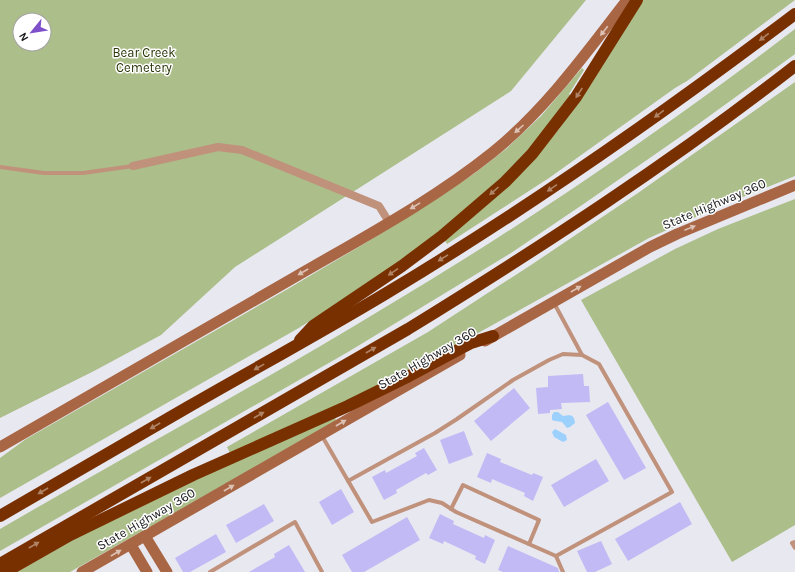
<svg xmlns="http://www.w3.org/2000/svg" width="795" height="572" viewBox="0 0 795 572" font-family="Karla,sans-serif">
  <rect width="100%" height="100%" fill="#e8e8f0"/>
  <g fill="#acbe89" fill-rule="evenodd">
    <path d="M0 0H586L511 91 235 267 161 335 94 371 0 418ZM20 20H44V44H20Z"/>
    <path d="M642 0H795L687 81 675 88 549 178 447 244 444 239 515 178 559 129 600 68Z"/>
    <path d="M795 29V54L690 130 585 203 511 253 348 352 0 551V529C129 454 261 383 389 305 530 221 665 128 795 29Z"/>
    <path d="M582 68 584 70 569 94 571 96C548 126 526 157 498 182 438 238 367 287 297 329L0 498V458L26 439 286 290 367 242 442 195 475 173 506 149 541 116Z"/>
    <path d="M795 82V176L725 204 649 238 390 382 230 453 227 447 428 332 534 263 638 193Z"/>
    <path d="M795 199V525L732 562 581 300 675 249 718 229Z"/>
    <path d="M335 417 336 421 70 572H17L76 538 184 485Z"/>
  </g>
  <g fill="#9cd1fd">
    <path d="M554 412H558L563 416C570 415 574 414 575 423L570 427 567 428 562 422 555 421 552 420V415Z"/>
    <path d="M555 429 566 435 567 440 563 442 554 437 552 432Z"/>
  </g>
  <g fill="#c1baf5">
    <path d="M583 374 584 386H589L590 402 561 403 562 409 550 410V413L538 414 536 388 548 387V376Z"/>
    <path d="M514 388 530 408 491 441 474 421Z"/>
    <path d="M608 402 646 468 624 480 586 415Z"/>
    <path d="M464 431 473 455 449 464 440 440Z"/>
    <path d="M424 448 437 470 428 475 426 473 396 490 397 493 384 500 372 477 385 470 386 473 417 456 415 453Z"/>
    <path d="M487 453 501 459 500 462 532 475 533 473 543 477 533 501 524 496 525 493 492 479 491 483 477 477Z"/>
    <path d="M596 459 609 481 564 507 551 485Z"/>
    <path d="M341 489 354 512 332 525 319 502Z"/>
    <path d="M680 502 692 524 628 561 615 539Z"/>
    <path d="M264 504 274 521 236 543 226 525Z"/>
    <path d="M440 514 454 521 453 524 484 538 485 535 495 540 485 564 475 559 476 556 444 541 443 544 429 538Z"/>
    <path d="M407 517 420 540 364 572H352L342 555Z"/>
    <path d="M216 534 226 552 190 572H183L175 558Z"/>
    <path d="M601 541 612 564 595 572H587L577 551Z"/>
    <path d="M289 545 305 572H249L275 557 274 554Z"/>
    <path d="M508 546 558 568 559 572H503L498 570Z"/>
  </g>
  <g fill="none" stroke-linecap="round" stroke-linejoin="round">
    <g stroke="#c0917b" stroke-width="4">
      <path d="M0 167 44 173H83L133 166"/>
      <path d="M554 303 582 355 599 364 672 492 556 556 563 572"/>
      <path d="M322 436 372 522 429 500 442 503 456 512 556 556"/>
      <path d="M348 481 435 433 457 419 513 380 549 360 563 354 582 355"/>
      <path d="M451 509 463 485 539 520 529 544"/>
      <path d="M795 542 792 543 795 548"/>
      <path d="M210 572 295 522 322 572"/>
    </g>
    <path stroke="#c0917b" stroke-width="8" d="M133 166 218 147 242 150 379 206 389 222"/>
    <g stroke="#a86645" stroke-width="11">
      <path d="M485 341 650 247 677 234 795 185"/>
      <path d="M0 447C98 391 196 334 295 277 362 238 432 201 493 152 546 109 586 53 627 0"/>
      <path d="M145 536 167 572"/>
      <path d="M131 545 147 572"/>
      <path d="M82 572 460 355"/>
    </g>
    <g stroke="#793000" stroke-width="12">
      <path d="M300 340 313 326 402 266 442 236 505 182 532 154 576 97 637 0"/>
      <path d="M0 516C63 480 125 443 188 407 254 369 320 333 385 294 527 209 663 114 795 14"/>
      <path d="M0 564 408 329C541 247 672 162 795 66"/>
      <path d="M0 570 14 567 70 535 193 475 348 406 409 376 471 343 493 336"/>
    </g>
  </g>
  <defs><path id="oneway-solid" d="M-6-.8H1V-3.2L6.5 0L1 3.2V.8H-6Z"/></defs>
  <g fill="#dcc2b5">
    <use href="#oneway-solid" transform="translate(604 31) rotate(128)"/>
    <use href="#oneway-solid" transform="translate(519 129) rotate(138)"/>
    <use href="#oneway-solid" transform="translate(415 206) rotate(149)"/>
    <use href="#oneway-solid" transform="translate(690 228) rotate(-22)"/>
    <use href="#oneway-solid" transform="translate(303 272) rotate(150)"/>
    <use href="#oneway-solid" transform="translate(576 289) rotate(-30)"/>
    <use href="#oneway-solid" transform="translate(341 423) rotate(-30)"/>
    <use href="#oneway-solid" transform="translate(229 488) rotate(-30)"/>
    <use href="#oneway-solid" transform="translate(116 553) rotate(-30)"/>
  </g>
  <g fill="#af8366">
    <use href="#oneway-solid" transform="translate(764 37) rotate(143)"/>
    <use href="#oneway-solid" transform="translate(579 93) rotate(123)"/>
    <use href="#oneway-solid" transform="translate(659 114) rotate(144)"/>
    <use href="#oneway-solid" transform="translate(552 188) rotate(146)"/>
    <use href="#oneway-solid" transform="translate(494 191) rotate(138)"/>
    <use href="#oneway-solid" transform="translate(443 258) rotate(148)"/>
    <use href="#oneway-solid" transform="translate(393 272) rotate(146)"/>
    <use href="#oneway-solid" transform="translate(371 350) rotate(-30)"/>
    <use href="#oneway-solid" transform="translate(259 367) rotate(151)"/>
    <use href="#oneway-solid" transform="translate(259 415) rotate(-30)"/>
    <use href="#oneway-solid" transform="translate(155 426) rotate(150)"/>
    <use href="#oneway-solid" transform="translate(146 480) rotate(-30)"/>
    <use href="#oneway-solid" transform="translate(43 491) rotate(150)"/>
    <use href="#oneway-solid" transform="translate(34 545) rotate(-30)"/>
  </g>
  <g text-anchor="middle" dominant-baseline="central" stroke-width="3" stroke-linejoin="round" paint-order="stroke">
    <g font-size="13" fill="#293608" stroke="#fff">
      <text x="144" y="52">Bear Creek<tspan x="144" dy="15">Cemetery</tspan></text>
    </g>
    <g font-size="13" fill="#18171a" stroke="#fff">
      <text transform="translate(714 204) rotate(-23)">State Highway 360</text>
      <text transform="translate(427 358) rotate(-30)">State Highway 360</text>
      <text transform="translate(146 519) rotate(-30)">State Highway 360</text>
    </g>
  </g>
  <g transform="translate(32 32) rotate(240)"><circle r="19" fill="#ffffff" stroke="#a3a2a3"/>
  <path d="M0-3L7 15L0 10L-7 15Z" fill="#7e50c9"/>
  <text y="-6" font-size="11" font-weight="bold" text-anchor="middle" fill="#18171a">N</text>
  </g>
</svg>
